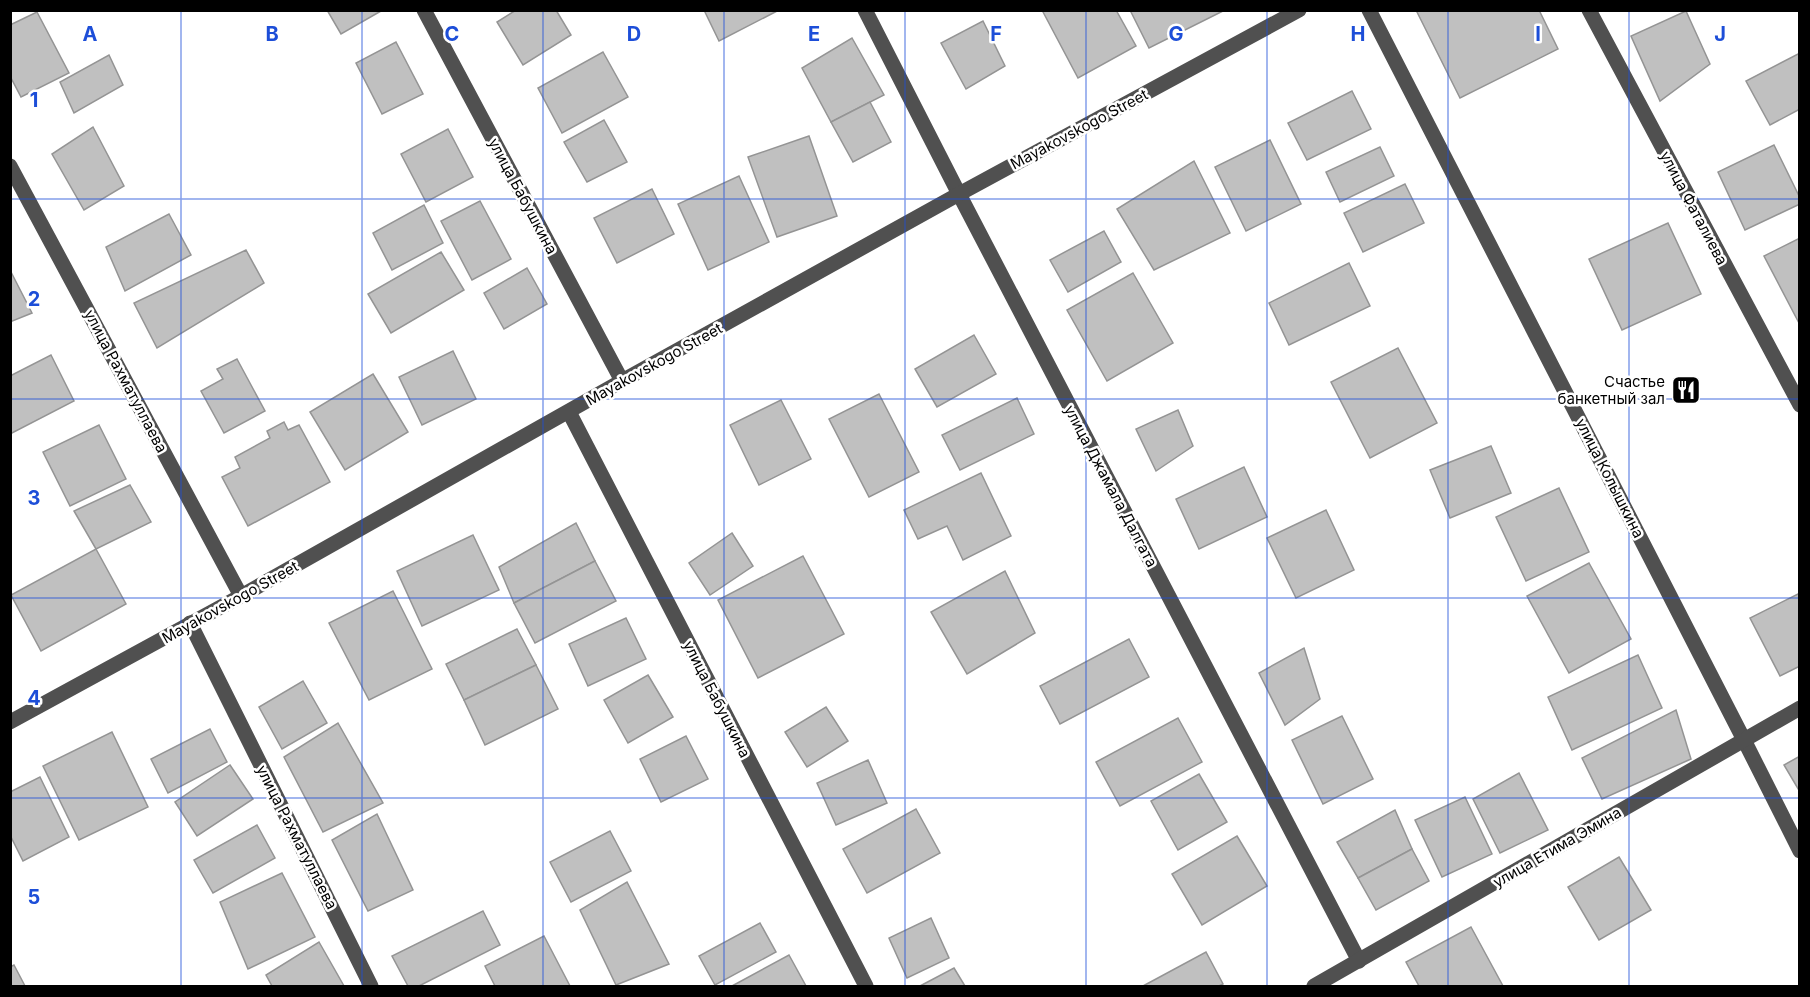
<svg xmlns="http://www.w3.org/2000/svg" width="1810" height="997" viewBox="0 0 1810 997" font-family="Inter,sans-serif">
  <rect width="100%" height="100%" fill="#fff"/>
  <g fill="#c0c0c0" stroke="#949494" stroke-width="1.5">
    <path d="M327 10H381V11L341 34Z"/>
    <path d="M516 10H556L571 35 523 65 497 22Z"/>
    <path d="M704 10H779L719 41Z"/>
    <path d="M1042 10H1116L1136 46 1078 78Z"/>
    <path d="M1130 10H1223V11L1149 48Z"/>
    <path d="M1416 10H1539L1558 49 1460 98Z"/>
    <path d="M1686 11 1710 64 1660 101 1631 36Z"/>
    <path d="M37 12 69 73 21 97 10 76V25Z"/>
    <path d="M983 21 1005 66 966 89 941 43Z"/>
    <path d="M852 38 884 95 831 122 802 68Z"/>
    <path d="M396 42 423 94 382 114 356 63Z"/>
    <path d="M603 52 628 97 562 133 538 88Z"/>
    <path d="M1800 53V109L1770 125 1746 81Z"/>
    <path d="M109 55 123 85 74 113 60 82Z"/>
    <path d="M1352 91 1371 129 1307 160 1288 123Z"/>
    <path d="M870 102 891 142 853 162 831 122Z"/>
    <path d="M604 120 627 162 587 182 564 142Z"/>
    <path d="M93 127 124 186 84 210 52 154Z"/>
    <path d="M448 129 473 177 426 202 401 154Z"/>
    <path d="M809 136 837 216 777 237 748 157Z"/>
    <path d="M1270 140 1301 204 1246 231 1215 167Z"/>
    <path d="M1774 145 1800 198V204L1745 230 1718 172Z"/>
    <path d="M1380 147 1394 176 1340 202 1326 172Z"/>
    <path d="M1194 161 1230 233 1154 270 1117 209Z"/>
    <path d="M739 176 769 242 708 270 678 204Z"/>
    <path d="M1405 184 1424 223 1363 252 1344 213Z"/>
    <path d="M652 189 674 234 617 263 594 218Z"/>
    <path d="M480 201 511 259 472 280 441 221Z"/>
    <path d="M424 205 443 243 392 270 373 233Z"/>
    <path d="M169 214 191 255 125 291 106 247Z"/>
    <path d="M1668 223 1701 294 1622 330 1589 259Z"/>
    <path d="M1104 231 1121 262 1068 292 1050 260Z"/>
    <path d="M1800 238V325L1764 256Z"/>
    <path d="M246 250 264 283 157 348 134 303Z"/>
    <path d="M441 252 464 290 391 333 368 294Z"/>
    <path d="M1349 263 1370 306 1289 345 1269 303Z"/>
    <path d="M527 268 547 304 504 329 484 293Z"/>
    <path d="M10 270 32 313 10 322Z"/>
    <path d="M1133 273 1173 343 1107 381 1067 310Z"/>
    <path d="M974 335 996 374 937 407 915 369Z"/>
    <path d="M1398 348 1437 423 1370 458 1331 382Z"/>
    <path d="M453 351 476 399 422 425 399 377Z"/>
    <path d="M51 355 74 401 10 434V376Z"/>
    <path d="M237 359 265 411 224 433 201 391 223 379 217 369Z"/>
    <path d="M373 374 408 432 345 470 310 412Z"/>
    <path d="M879 394 919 472 869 497 829 419Z"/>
    <path d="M1017 398 1034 434 960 470 942 435Z"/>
    <path d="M781 400 811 459 759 485 730 425Z"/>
    <path d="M1178 410 1193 446 1156 471 1136 429Z"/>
    <path d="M284 422 288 430 299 425 330 482 248 526 222 477 240 468 235 457 270 438 267 431Z"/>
    <path d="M99 425 126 479 70 506 43 452Z"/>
    <path d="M1491 446 1511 493 1450 518 1430 470Z"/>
    <path d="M1244 467 1267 517 1199 549 1176 499Z"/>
    <path d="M981 473 1011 536 963 560 947 526 918 539 904 510Z"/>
    <path d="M130 485 151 522 96 549 74 511Z"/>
    <path d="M1559 488 1589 552 1526 581 1496 517Z"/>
    <path d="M1326 510 1354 570 1296 598 1267 538Z"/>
    <path d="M576 523 595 561 514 603 499 567Z"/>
    <path d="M732 533 753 566 710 595 689 563Z"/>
    <path d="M473 535 499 590 422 626 397 571Z"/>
    <path d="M96 549 126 604 41 651 11 595Z"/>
    <path d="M803 556 844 634 758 678 718 600Z"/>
    <path d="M595 561 616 601 535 643 514 603Z"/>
    <path d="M1589 563 1631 639 1569 673 1527 596Z"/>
    <path d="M1005 571 1035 633 967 674 931 612Z"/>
    <path d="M393 591 432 669 369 700 329 623Z"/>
    <path d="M1800 593V666L1780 676 1750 618Z"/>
    <path d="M626 618 646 659 588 686 569 644Z"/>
    <path d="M517 629 536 665 464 700 446 664Z"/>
    <path d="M1129 639 1149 677 1060 724 1040 686Z"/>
    <path d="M1304 648 1320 699 1285 725 1259 673Z"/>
    <path d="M1638 655 1662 708 1572 750 1548 697Z"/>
    <path d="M536 665 558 709 485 745 464 700Z"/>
    <path d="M648 675 673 717 628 743 604 700Z"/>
    <path d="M303 681 327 723 282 749 259 707Z"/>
    <path d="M826 707 848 741 807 767 785 732Z"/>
    <path d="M1676 710 1691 759 1602 799 1582 758Z"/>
    <path d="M1342 716 1373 779 1323 804 1292 740Z"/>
    <path d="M1178 718 1202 762 1120 806 1096 762Z"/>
    <path d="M338 723 383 803 323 832 284 757Z"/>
    <path d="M210 729 227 762 168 793 151 759Z"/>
    <path d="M112 732 148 807 79 840 43 766Z"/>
    <path d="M686 736 708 779 661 802 640 759Z"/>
    <path d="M1800 756V792L1784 765Z"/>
    <path d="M868 760 887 803 836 825 817 783Z"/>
    <path d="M230 765 253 799 197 836 175 802Z"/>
    <path d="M1519 773 1548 830 1500 853 1473 799Z"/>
    <path d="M1199 774 1227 822 1178 850 1151 801Z"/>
    <path d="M40 777 69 837 23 861 10 835V792Z"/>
    <path d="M1465 797 1492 854 1442 877 1415 820Z"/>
    <path d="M916 809 940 853 867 893 843 849Z"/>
    <path d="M1395 810 1412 849 1358 878 1337 842Z"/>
    <path d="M377 814 413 890 368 911 332 840Z"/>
    <path d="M257 825 275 858 213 893 194 860Z"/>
    <path d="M610 831 631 871 571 902 550 862Z"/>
    <path d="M1237 836 1267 886 1202 925 1172 874Z"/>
    <path d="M1412 849 1429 881 1376 910 1358 878Z"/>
    <path d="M1619 857 1651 910 1599 940 1568 887Z"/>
    <path d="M282 873 315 937 248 969 220 902Z"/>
    <path d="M627 882 669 964 616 985 580 910Z"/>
    <path d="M483 911 500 945 419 986H408L392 956Z"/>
    <path d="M931 918 949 958 907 978 889 938Z"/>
    <path d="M760 923 776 952 715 985 699 956Z"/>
    <path d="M1471 927 1503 986H1419L1406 962Z"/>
    <path d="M544 936 570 986H495L485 966Z"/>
    <path d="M319 942 344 986H272L266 975Z"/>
    <path d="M1206 952 1223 984 1219 986H1143Z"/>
    <path d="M789 955 806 986H732Z"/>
    <path d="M14 965 25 986H10V967Z"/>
    <path d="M954 968 965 986H920Z"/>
  </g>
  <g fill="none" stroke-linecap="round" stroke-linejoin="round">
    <g stroke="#505050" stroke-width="15">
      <path d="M424 10 622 381"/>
      <path d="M865 10 959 194 1359 961"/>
      <path d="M1369 10 1744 740 1800 851"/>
      <path d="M1589 10 1800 405"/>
      <path d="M10 166 241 596"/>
      <path d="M569 412 866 986"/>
      <path d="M190 623 371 986"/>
      <path d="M10 722 241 596 622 381 959 194 1299 10"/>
      <path d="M1314 986 1800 708"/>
    </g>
  </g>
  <path fill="none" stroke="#1d4ed8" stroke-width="1.5" stroke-opacity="0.55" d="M181 10V986M362 10V986M543 10V986M724 10V986M905 10V986M1086 10V986M1267 10V986M1448 10V986M1629 10V986M10 199H1800M10 399H1800M10 598H1800M10 798H1800"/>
  <defs>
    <g id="restaurant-square" transform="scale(1.5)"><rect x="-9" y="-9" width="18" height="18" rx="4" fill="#000" stroke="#fff"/><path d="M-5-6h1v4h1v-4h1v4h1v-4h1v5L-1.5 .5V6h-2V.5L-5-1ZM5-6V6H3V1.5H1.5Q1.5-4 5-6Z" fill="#fff"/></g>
  </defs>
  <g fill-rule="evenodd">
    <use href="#restaurant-square" x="1686" y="390"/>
  </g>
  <g text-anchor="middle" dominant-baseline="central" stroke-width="5" stroke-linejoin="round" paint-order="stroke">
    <g font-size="15" fill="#000" stroke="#fff">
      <text transform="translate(1079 129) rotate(-28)">Mayakovskogo Street</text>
      <text transform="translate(523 196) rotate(62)">улица Бабушкина</text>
      <text transform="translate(1694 208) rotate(62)">улица Фаталиева</text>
      <text transform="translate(654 364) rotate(-29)">Mayakovskogo Street</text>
      <text transform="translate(126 381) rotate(62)">улица Рахматуллаева</text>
      <text transform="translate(1610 478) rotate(63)">улица Колышкина</text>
      <text transform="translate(1111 486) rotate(62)">улица Джамала Далгата</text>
      <text transform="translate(230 602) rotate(-29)">Mayakovskogo Street</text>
      <text transform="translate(717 699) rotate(63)">улица Бабушкина</text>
      <text transform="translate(297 837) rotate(63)">улица Рахматуллаева</text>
      <text transform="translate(1557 847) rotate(-30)">улица Етима Эмина</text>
    </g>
    <g font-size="15" fill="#000" stroke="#fff" text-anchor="end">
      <text x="1665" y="381">Счастье<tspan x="1665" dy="17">банкетный зал</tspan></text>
    </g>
  </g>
  <g font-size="20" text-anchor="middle" font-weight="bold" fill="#1d4ed8" stroke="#fff" stroke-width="5" stroke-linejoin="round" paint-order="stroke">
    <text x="90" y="41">A</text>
    <text x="272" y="41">B</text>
    <text x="452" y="41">C</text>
    <text x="634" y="41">D</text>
    <text x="814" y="41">E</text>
    <text x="996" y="41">F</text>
    <text x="1176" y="41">G</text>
    <text x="1358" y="41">H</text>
    <text x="1538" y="41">I</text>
    <text x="1720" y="41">J</text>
    <text x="34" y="107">1</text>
    <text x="34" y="306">2</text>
    <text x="34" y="505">3</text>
    <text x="34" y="705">4</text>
    <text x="34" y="904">5</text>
  </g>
  <rect width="1810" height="997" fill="none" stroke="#000000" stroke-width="24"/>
</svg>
